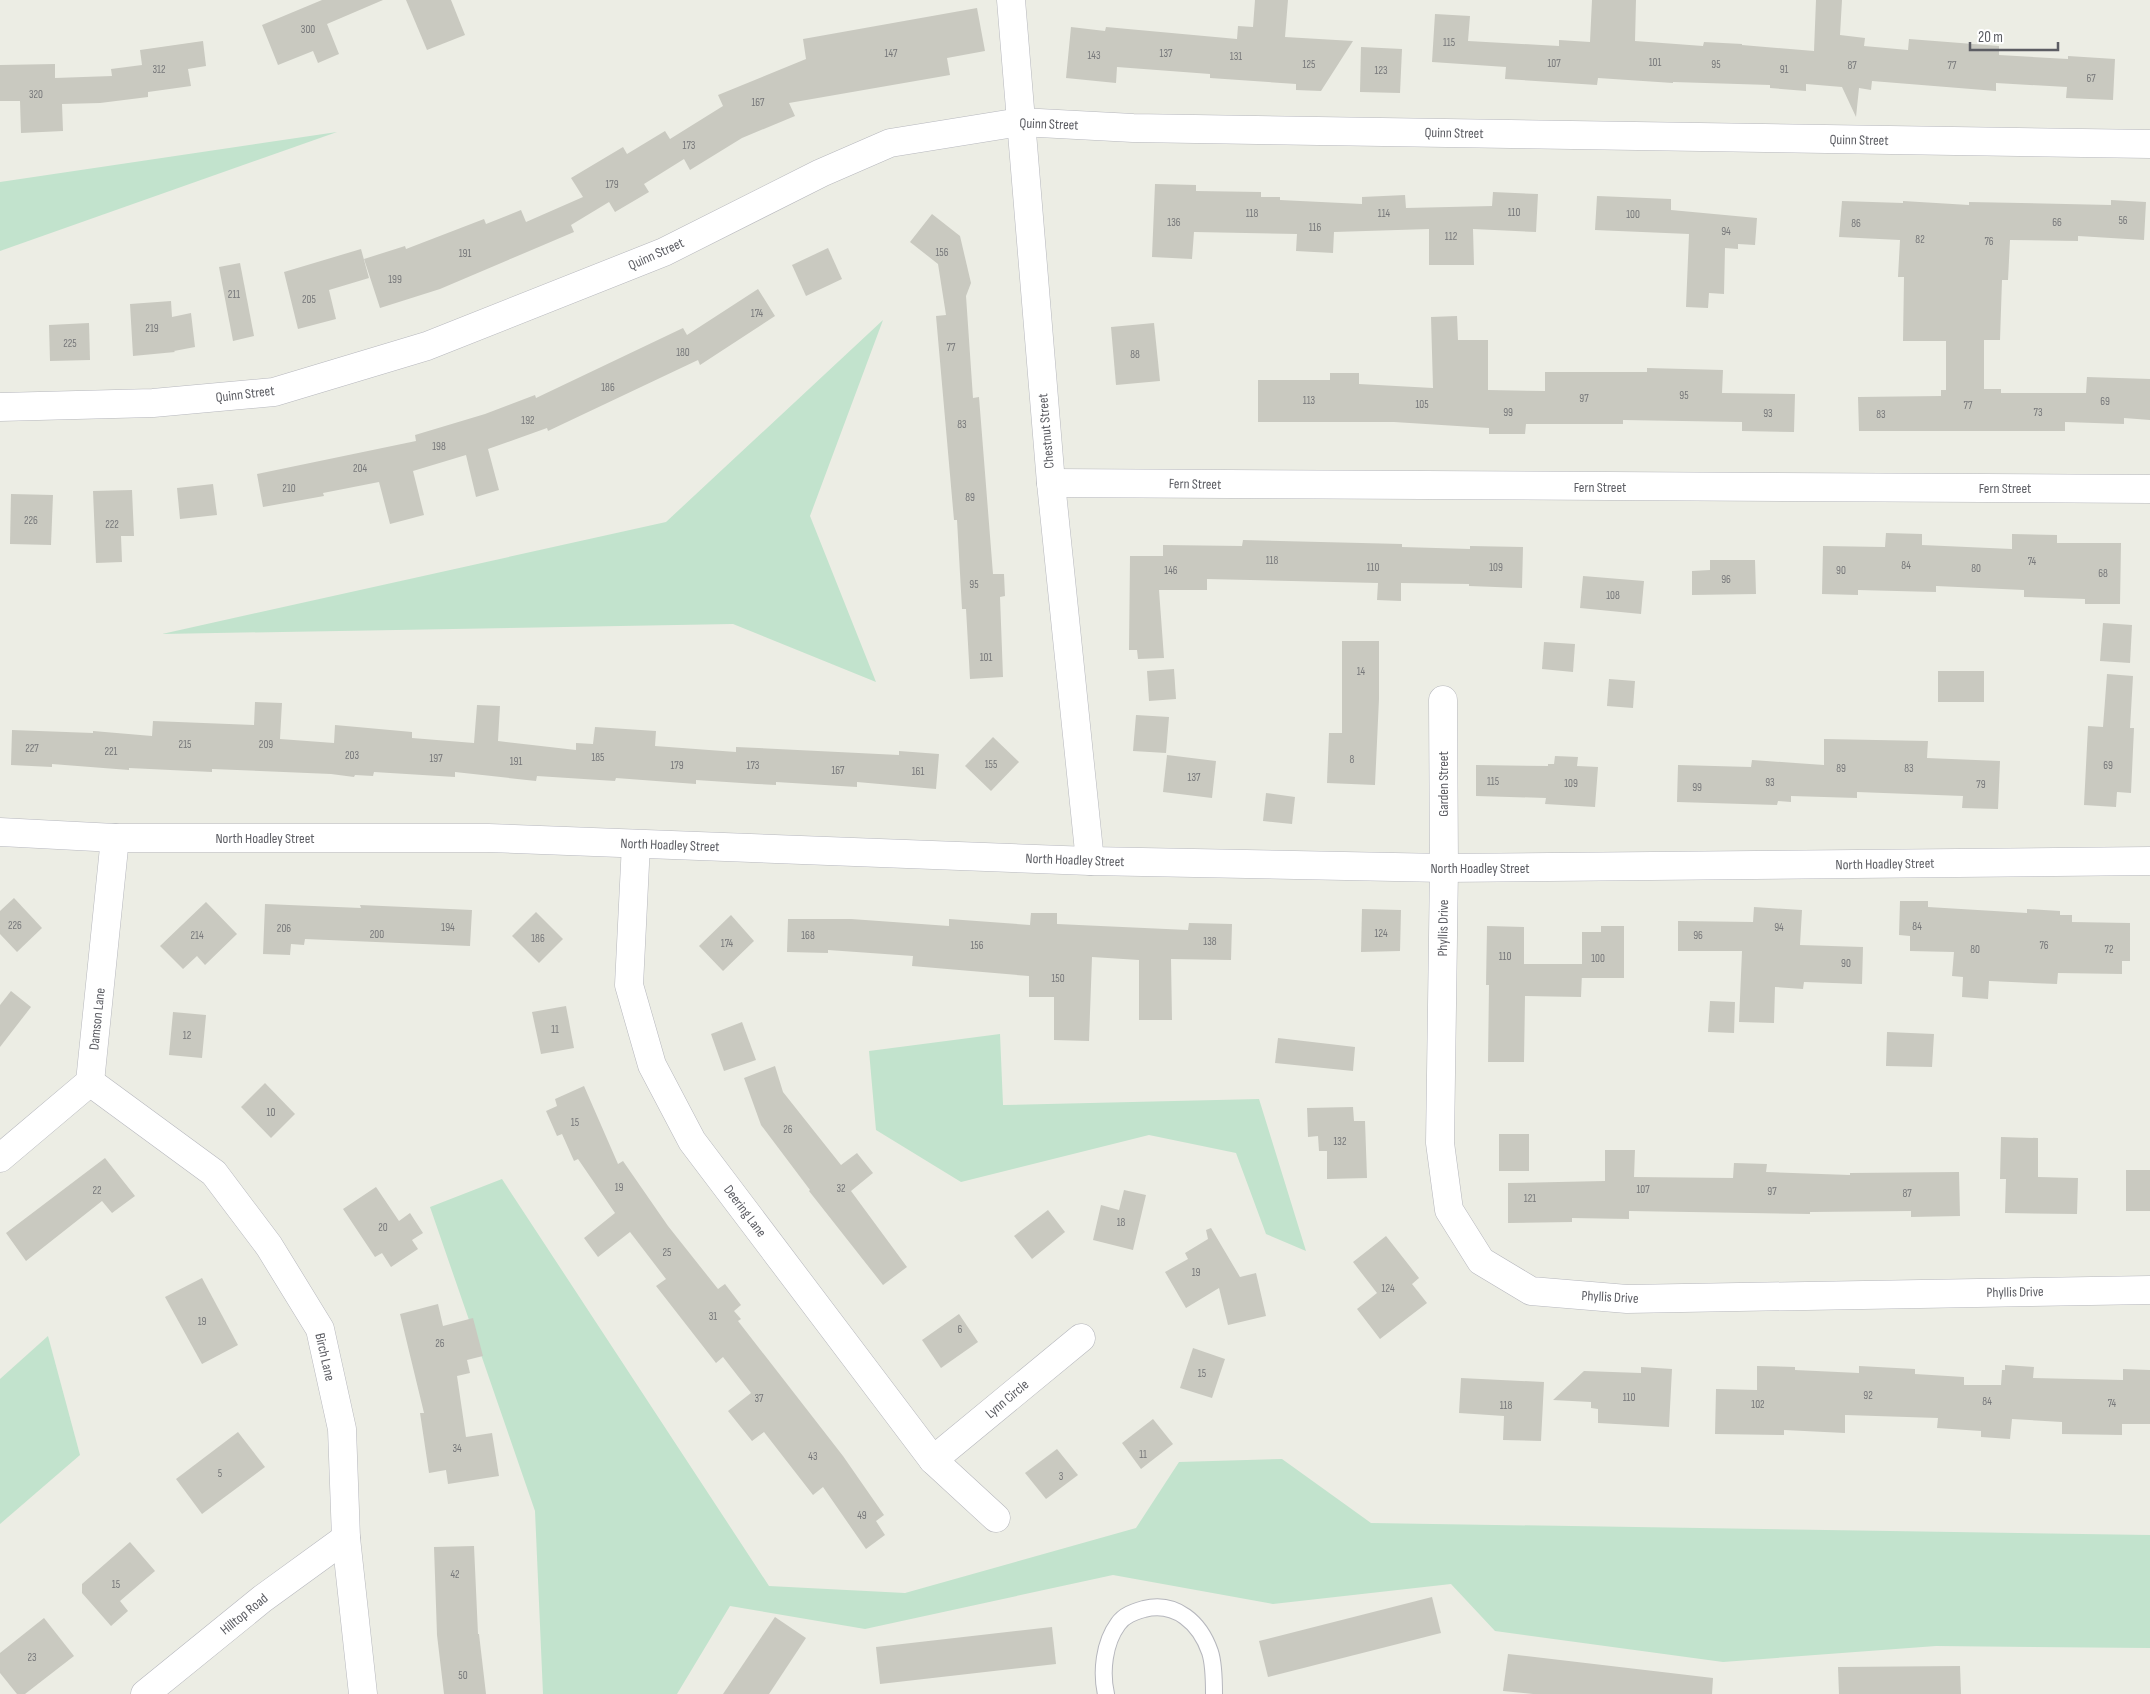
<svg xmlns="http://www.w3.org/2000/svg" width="2150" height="1694" viewBox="0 0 2150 1694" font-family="'Sofia Sans Condensed',sans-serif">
  <rect width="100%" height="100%" fill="#ecede4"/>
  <g fill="#c2e3cd">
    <path d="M337 132 0 251V182Z"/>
    <path d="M883 320 810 516 876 682 733 624 162 634 666 522Z"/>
    <path d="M1000 1034 1003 1105 1259 1099 1306 1251 1266 1234 1236 1153 1149 1135 961 1182 876 1130 869 1051Z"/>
    <path d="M502 1179 769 1586 905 1593 1136 1528 1179 1462 1282 1459 1371 1523 2150 1535V1648L1936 1646 1723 1662 1495 1631 1451 1584 1273 1604 1113 1575 865 1629 730 1606 677 1694H543L535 1511 430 1207Z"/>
    <path d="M48 1336 80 1455 0 1524V1379Z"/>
  </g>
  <g fill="#c9c9c0">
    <path d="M322 0H383L327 24 339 54 318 63 313 51 278 65 262 25Z"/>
    <path d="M406 0H451L465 35 427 50Z"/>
    <path d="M1255 0H1288L1285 37 1353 41 1321 91 1296 90V84L1210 78V74L1117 67 1116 83 1066 78 1071 27 1105 31 1106 27 1237 39 1238 26 1253 27Z"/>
    <path d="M1592 0H1636L1635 41 1703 46 1704 42 1742 44V45L1814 51 1816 0H1842L1840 35 1865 38 1864 46 1908 50 1909 39 1999 46V55L2068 59V56L2115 59 2113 100 2066 98 2067 87 1996 83V91L1872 81 1871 90 1859 88 1856 117 1842 87 1806 84V91L1770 88V85L1673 82V83L1598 78 1597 85 1505 79 1506 67 1432 62 1435 14 1470 16 1468 41 1559 46V40L1590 42Z"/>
    <path d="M977 8 985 51 947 58 950 75 789 103 795 116 742 138 690 170 684 159 644 184 649 192 615 212 609 202 571 225 574 232 440 289 380 308 364 259 405 246 406 249 484 219 486 224 521 210 526 222 583 197 571 178 623 147 627 154 665 131 670 139 723 106 718 95 806 59 803 39Z"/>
    <path d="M203 41 206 66 188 69 191 86 148 92V97L100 103 62 104 63 131 21 133 20 101H0V65L55 64V78L112 76 111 69 142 65 140 50Z"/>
    <path d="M1361 47 1402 49 1400 93 1360 92Z"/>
    <path d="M1155 184 1196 185V191L1261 192V197H1280V200L1362 204V197L1405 195 1406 208 1492 206 1493 192 1538 194 1536 232 1473 229 1474 265H1429V229L1334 232 1333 253 1296 251 1297 234 1194 232 1192 259 1152 257Z"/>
    <path d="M1597 196 1671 199V210L1757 218 1755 245 1738 244V249L1725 248 1724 294 1709 293 1708 308 1686 307 1689 234 1595 230Z"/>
    <path d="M2111 200 2146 202 2144 240 2078 236V241L2010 240 2008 280H2002L2000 340H1984V389H2001V393H2086L2087 377 2150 379V420L2124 418V424L2065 422V431H1859L1858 397 1941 396V390H1946V341H1903L1904 277H1898L1900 240 1839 237 1842 201 1903 203V201L1969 205V202L2111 205Z"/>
    <path d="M932 214 960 236 971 283 966 296 973 398 979 397 993 574H1004L1005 596 1000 597 1003 677 970 679 966 609H962L957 520H954L936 316 946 315 938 264 910 242Z"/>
    <path d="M828 248 842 279 806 296 792 265Z"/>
    <path d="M361 249 369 278 329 290 336 319 298 329 284 272Z"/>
    <path d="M240 263 254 336 233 341 219 267Z"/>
    <path d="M758 289 775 316 700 365 698 360 548 431 547 428 488 449 499 490 476 497 466 455 413 471 424 515 390 524 379 482 323 493 324 496 263 507 257 474 416 441 415 435 485 414 535 395 536 398 683 328 687 335Z"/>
    <path d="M171 301 172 317 191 313 195 347 174 351 175 352 133 356 130 304Z"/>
    <path d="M1457 316 1458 340H1488V390L1545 391V372H1647V368L1723 370 1722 393 1795 394 1794 432 1742 431V422L1623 420V424H1526L1525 434H1489V428L1394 422H1258V380H1330V373H1359V384L1433 388 1431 317Z"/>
    <path d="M89 323 90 360 50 361 49 325Z"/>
    <path d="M1154 323 1160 381 1116 385 1111 327Z"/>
    <path d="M213 484 217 515 180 519 177 488Z"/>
    <path d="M132 490 134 536H121L122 562 96 563 93 491Z"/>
    <path d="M11 494 53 495 51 545 10 544Z"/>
    <path d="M1886 533 1922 534V545L2012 549V534L2057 535V543H2121L2120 604H2085V599L2024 597V590L1936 586V592L1858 590V595L1822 594 1823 546 1885 547Z"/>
    <path d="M1243 540 1402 544V547L1470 549V546L1523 547 1522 588 1469 586V584L1401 583V601L1377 600 1378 583 1207 579V590H1159L1164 658 1138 659 1137 650H1129L1130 556H1163V545L1242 546Z"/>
    <path d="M1710 560H1755L1756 594 1692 595V571L1710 570Z"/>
    <path d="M1583 576 1644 581 1641 614 1580 608Z"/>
    <path d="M2103 623 2132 625 2130 663 2100 661Z"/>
    <path d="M1342 641H1379V699L1375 785 1327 783 1329 733H1342Z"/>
    <path d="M1544 642 1575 644 1573 672 1542 669Z"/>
    <path d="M1174 669 1176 699 1149 701 1147 671Z"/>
    <rect x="1938" y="671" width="46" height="31"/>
    <path d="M2107 674 2133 676 2130 728H2134L2131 793 2117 792 2116 807 2084 805 2088 726 2103 727Z"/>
    <path d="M1609 679 1635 681 1633 708 1607 706Z"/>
    <path d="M255 702 282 703 280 739 334 743 335 725 412 732V738L474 743 477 705 500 706 498 741 576 750V743L593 744 595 727 656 731 655 746 736 752V747L899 755V751L939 754 936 789 857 782V787L776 782V785L757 784 696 780V784L616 778 615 781 537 776 536 781 455 772V777L374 772 373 776 355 775 354 777 331 774 212 769V772L129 768V770L52 764V767L11 765 12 730 93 733V731L152 736 153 721 254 725Z"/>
    <path d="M1136 715 1169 717 1166 753 1133 751Z"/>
    <path d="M993 737 1019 762 991 791 965 766Z"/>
    <path d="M1824 739 1928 741 1927 758 2000 761 1998 809 1962 808 1963 796 1857 792V798L1791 796V802L1778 801 1777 805 1677 802 1678 765 1751 767 1752 760 1824 765Z"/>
    <path d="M1167 755 1216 761 1212 798 1163 792Z"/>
    <path d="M1555 756 1578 757 1577 766 1598 767 1595 807 1545 804 1546 798 1476 796V765L1548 766V764H1554Z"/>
    <path d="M1266 793 1295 797 1292 824 1263 821Z"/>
    <path d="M14 898 42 928 17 952 0 934V911Z"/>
    <path d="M1900 901H1928V907L2027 913V909L2060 911V915H2072V922L2130 923V961H2122V974L2058 973 2057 984 1989 981 1988 999 1962 997 1963 977 1952 976 1954 952 1910 951V936L1899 935Z"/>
    <path d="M206 902 237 934 205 965 197 956 183 969 160 946Z"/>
    <path d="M265 904 361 908 360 905 472 910 470 946 305 939 304 945 291 944 290 955 263 954Z"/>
    <path d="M1754 907 1802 910 1800 945 1863 947 1862 984 1804 982 1803 989 1775 987 1774 1023 1739 1022 1742 951H1678V921L1753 922Z"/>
    <path d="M1362 909 1401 910 1400 951 1361 952Z"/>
    <path d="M536 912 563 939 539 963 512 936Z"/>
    <path d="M1031 913H1057V924L1188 930 1189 923 1232 924 1231 960 1171 959 1172 1020H1139V960L1092 957 1089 1041 1054 1040V997H1029V976L912 966 913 956 828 950V953L787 952 788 919H851L949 926V919L1030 925Z"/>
    <path d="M731 915 754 941 723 971 699 946Z"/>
    <path d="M1487 926 1524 927V964H1582V932H1601V926H1624V978H1581L1582 973 1581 997 1525 996 1524 1062H1488L1489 985H1486Z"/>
    <path d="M11 991 31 1007 0 1047V1005Z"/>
    <path d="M1710 1001 1735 1002 1734 1033 1708 1032Z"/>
    <path d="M566 1006 574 1048 541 1054 532 1012Z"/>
    <path d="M173 1012 206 1015 202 1058 169 1055Z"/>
    <path d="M742 1022 756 1060 724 1071 711 1034Z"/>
    <path d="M1887 1032 1934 1034 1932 1067 1886 1066Z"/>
    <path d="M1278 1038 1355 1047 1353 1071 1275 1063Z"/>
    <path d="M775 1066 783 1092 841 1165 857 1153 873 1173 851 1191 907 1267 883 1285 809 1191 810 1190 761 1125 744 1078Z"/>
    <path d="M265 1083 295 1114 271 1138 241 1107Z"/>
    <path d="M584 1086 618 1164 623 1161 668 1226 718 1289 725 1284 741 1305 734 1311 741 1319 738 1321 843 1456 884 1515 876 1521 885 1535 866 1549 823 1487 813 1495 764 1432 752 1441 728 1411 751 1393 723 1357 716 1363 656 1286 666 1279 630 1232 598 1257 584 1238 615 1213 578 1159 574 1161 562 1134 557 1136 546 1111 557 1106 555 1099Z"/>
    <path d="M1353 1107 1354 1121H1365L1367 1178 1327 1179V1151H1319L1318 1136 1308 1137 1307 1108Z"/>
    <rect x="1499" y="1134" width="30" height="37"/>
    <path d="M2001 1137 2038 1138V1177L2078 1178 2077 1214 2005 1213 2006 1179H2000Z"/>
    <path d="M1605 1150H1635L1634 1177 1733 1178 1734 1163 1767 1164 1766 1172 1850 1175V1173L1959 1172 1960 1216 1911 1217V1211L1810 1212V1214L1629 1211V1219L1572 1218V1222L1508 1223V1183L1605 1181Z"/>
    <path d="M105 1158 135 1196 112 1213 102 1201 26 1261 6 1233Z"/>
    <rect x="2126" y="1170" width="24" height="41"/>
    <path d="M376 1187 399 1221 410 1213 423 1233 412 1240 418 1249 391 1267 382 1253 375 1257 343 1209Z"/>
    <path d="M1124 1190 1146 1195 1133 1250 1093 1240 1101 1205 1119 1210Z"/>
    <path d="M1048 1210 1065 1232 1032 1259 1014 1236Z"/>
    <path d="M1211 1228 1240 1277 1256 1273 1266 1316 1228 1325 1219 1288 1186 1308 1165 1272 1188 1259 1185 1253 1208 1239 1206 1230Z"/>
    <path d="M1386 1236 1419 1278 1412 1284 1427 1303 1380 1339 1357 1309 1377 1293 1353 1262Z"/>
    <path d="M202 1278 238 1345 202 1364 165 1297Z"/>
    <path d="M438 1304 443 1326 473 1318 483 1356 467 1360 470 1373 457 1376 466 1437 492 1433 499 1476 448 1484 446 1470 429 1473 420 1413H424L400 1314Z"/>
    <path d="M959 1314 978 1342 941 1368 922 1340Z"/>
    <path d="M1193 1348 1225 1359 1212 1398 1180 1388Z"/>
    <path d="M2005 1365 2034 1367 2033 1378 2123 1380V1369L2150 1370V1424H2122V1435L2062 1434V1422L2012 1419 2010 1439 1981 1437V1431L1937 1428 1938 1418 1845 1415V1433L1784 1430V1435L1715 1434 1716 1389 1757 1390V1366L1795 1367V1370L1859 1373V1366L1915 1369V1374L1964 1377V1385H2001L2002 1370H2005Z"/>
    <path d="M1641 1367 1672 1369 1669 1427 1598 1423V1409L1591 1408V1402L1553 1400 1584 1371 1641 1373Z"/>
    <path d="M1461 1378 1544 1382 1541 1441 1503 1440 1504 1416 1459 1413Z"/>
    <path d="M1153 1419 1173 1444 1141 1469 1122 1443Z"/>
    <path d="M238 1432 265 1467 202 1514 176 1479Z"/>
    <path d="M1057 1449 1078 1475 1046 1499 1025 1473Z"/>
    <path d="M130 1542 155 1571 120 1601 128 1611 111 1626 82 1593V1584Z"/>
    <path d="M474 1546 478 1634H479L486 1694H444L437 1635 434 1547Z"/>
    <path d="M1432 1597 1441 1633 1268 1677 1259 1641Z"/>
    <path d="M775 1617 806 1638 769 1694H723Z"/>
    <path d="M44 1618 74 1656 25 1694H17L0 1673V1653Z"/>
    <path d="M1052 1627 1056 1664 880 1684 876 1647Z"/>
    <path d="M1508 1654 1713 1678 1712 1694H1533L1503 1691Z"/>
    <path d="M1960 1666 1961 1694H1839L1838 1667Z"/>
  </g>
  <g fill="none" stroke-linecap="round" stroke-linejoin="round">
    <g stroke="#b6b7bd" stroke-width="18">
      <path id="lane" d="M1106 1694C1101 1672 1104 1643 1118 1624 1124 1615 1134 1612 1144 1609 1176 1601 1200 1623 1210 1652 1214 1664 1214 1682 1214 1694"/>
    </g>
    <g stroke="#b6b7bd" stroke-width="29">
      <g id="street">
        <path d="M1011 0 1051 483 1090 861"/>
        <path d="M0 407 153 403 274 392 427 346 664 252 821 173 890 143 1020 122 1133 128 2150 144"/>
        <path d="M1051 483 2150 489"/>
        <path d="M1443 700 1444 868 1440 1143 1449 1210 1481 1261 1531 1291 1627 1299 2150 1290"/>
        <path d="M636 844 629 985 652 1065 692 1141 933 1460 996 1518"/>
        <path d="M90 1082 214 1173 269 1246 320 1329 342 1429 346 1538 363 1694"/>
        <path d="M0 1158 90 1082 115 838"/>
        <path d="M933 1460 1081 1338"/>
        <path d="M145 1694 262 1599 346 1538"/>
      </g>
    </g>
    <g stroke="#b7b8bf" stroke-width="29">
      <path id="secondary" d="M0 832 115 838H488L1090 861 1444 868 2150 861"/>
    </g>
    <use href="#lane" stroke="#fff" stroke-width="16"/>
    <use href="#street" stroke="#fff" stroke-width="28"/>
    <use href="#secondary" stroke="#fff" stroke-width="28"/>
  </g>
  <g text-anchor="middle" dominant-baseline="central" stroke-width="4" stroke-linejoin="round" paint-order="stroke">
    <g font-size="11" fill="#77787a">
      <text x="308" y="29">300</text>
      <text x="1449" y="42">115</text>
      <text x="891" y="53">147</text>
      <text x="1166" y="53">137</text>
      <text x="1094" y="55">143</text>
      <text x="1236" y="56">131</text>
      <text x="1655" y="62">101</text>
      <text x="1554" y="63">107</text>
      <text x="1309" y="64">125</text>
      <text x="1716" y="64">95</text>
      <text x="1852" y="65">87</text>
      <text x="1952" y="65">77</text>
      <text x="159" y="69">312</text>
      <text x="1784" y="69">91</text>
      <text x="1381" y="70">123</text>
      <text x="2091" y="78">67</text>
      <text x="36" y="94">320</text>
      <text x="758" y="102">167</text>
      <text x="689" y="145">173</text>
      <text x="612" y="184">179</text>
      <text x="1514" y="212">110</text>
      <text x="1252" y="213">118</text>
      <text x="1384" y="213">114</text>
      <text x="1633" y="214">100</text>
      <text x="2123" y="220">56</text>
      <text x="1174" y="222">136</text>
      <text x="2057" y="222">66</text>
      <text x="1856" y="223">86</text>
      <text x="1315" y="227">116</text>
      <text x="1726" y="231">94</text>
      <text x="1451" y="236">112</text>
      <text x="1920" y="239">82</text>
      <text x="1989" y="241">76</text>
      <text x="942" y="252">156</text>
      <text x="465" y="253">191</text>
      <text x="395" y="279">199</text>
      <text x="234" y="294">211</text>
      <text x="309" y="299">205</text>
      <text x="757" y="313">174</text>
      <text x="152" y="328">219</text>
      <text x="70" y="343">225</text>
      <text x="951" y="347">77</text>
      <text x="683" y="352">180</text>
      <text x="1135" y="354">88</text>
      <text x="608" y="387">186</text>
      <text x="1684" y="395">95</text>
      <text x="1584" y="398">97</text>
      <text x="1309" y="400">113</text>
      <text x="2105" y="401">69</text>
      <text x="1422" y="404">105</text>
      <text x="1968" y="405">77</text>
      <text x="1508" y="412">99</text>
      <text x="2038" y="412">73</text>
      <text x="1768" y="413">93</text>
      <text x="1881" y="414">83</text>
      <text x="528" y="420">192</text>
      <text x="962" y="424">83</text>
      <text x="439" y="446">198</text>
      <text x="360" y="468">204</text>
      <text x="289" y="488">210</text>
      <text x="970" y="497">89</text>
      <text x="31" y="520">226</text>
      <text x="112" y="524">222</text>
      <text x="1272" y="560">118</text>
      <text x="2032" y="561">74</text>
      <text x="1906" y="565">84</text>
      <text x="1373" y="567">110</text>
      <text x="1496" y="567">109</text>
      <text x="1976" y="568">80</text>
      <text x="1171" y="570">146</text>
      <text x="1841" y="570">90</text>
      <text x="2103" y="573">68</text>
      <text x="1726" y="579">96</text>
      <text x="974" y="584">95</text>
      <text x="1613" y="595">108</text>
      <text x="986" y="657">101</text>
      <text x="1361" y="671">14</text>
      <text x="185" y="744">215</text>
      <text x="266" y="744">209</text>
      <text x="32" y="748">227</text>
      <text x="111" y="751">221</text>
      <text x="352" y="755">203</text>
      <text x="598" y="757">185</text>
      <text x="436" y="758">197</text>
      <text x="1352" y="759">8</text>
      <text x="516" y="761">191</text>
      <text x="991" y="764">155</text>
      <text x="677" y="765">179</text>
      <text x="753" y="765">173</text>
      <text x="2108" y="765">69</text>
      <text x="1841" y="768">89</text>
      <text x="1909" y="768">83</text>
      <text x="838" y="770">167</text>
      <text x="918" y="771">161</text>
      <text x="1194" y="777">137</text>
      <text x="1493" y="781">115</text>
      <text x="1770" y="782">93</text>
      <text x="1571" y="783">109</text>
      <text x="1981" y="784">79</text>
      <text x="1697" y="787">99</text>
      <text x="15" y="925">226</text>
      <text x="1917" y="926">84</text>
      <text x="448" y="927">194</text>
      <text x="1779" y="927">94</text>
      <text x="284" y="928">206</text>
      <text x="1381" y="933">124</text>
      <text x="377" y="934">200</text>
      <text x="197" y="935">214</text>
      <text x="808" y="935">168</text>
      <text x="1698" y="935">96</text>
      <text x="538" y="938">186</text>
      <text x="1210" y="941">138</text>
      <text x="727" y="943">174</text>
      <text x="977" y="945">156</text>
      <text x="2044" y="945">76</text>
      <text x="1975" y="949">80</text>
      <text x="2109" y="949">72</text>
      <text x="1505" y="956">110</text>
      <text x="1598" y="958">100</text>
      <text x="1846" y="963">90</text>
      <text x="1058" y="978">150</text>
      <text x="555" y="1029">11</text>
      <text x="187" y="1035">12</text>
      <text x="271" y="1112">10</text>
      <text x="575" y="1122">15</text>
      <text x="788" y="1129">26</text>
      <text x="1340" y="1141">132</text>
      <text x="619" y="1187">19</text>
      <text x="841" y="1188">32</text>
      <text x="1643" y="1189">107</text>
      <text x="97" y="1190">22</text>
      <text x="1772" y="1191">97</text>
      <text x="1907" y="1193">87</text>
      <text x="1530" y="1198">121</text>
      <text x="1121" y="1222">18</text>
      <text x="383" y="1227">20</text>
      <text x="667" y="1252">25</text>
      <text x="1196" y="1272">19</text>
      <text x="1388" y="1288">124</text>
      <text x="713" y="1316">31</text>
      <text x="202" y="1321">19</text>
      <text x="960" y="1329">6</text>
      <text x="440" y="1343">26</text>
      <text x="1202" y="1373">15</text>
      <text x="1868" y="1395">92</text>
      <text x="1629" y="1397">110</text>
      <text x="759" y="1398">37</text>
      <text x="1987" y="1401">84</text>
      <text x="2112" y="1403">74</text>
      <text x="1758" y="1404">102</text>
      <text x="1506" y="1405">118</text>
      <text x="457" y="1448">34</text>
      <text x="1143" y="1454">11</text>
      <text x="813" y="1456">43</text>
      <text x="220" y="1473">5</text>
      <text x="1061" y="1476">3</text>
      <text x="862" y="1515">49</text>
      <text x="455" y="1574">42</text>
      <text x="116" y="1584">15</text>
      <text x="32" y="1657">23</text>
      <text x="463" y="1675">50</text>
    </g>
    <g font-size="14" fill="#5c5d63" stroke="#fff">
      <text transform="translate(1049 124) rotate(2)">Quinn Street</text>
      <text transform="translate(1454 133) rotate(1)">Quinn Street</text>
      <text transform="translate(1859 140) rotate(1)">Quinn Street</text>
      <text transform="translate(656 254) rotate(-24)">Quinn Street</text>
      <text transform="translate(245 394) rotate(-7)">Quinn Street</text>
      <text transform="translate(1046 431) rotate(-95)">Chestnut Street</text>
      <text transform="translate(1195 484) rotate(1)">Fern Street</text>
      <text x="1600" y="487">Fern Street</text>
      <text x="2005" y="488">Fern Street</text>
      <text transform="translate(1443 784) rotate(-90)">Garden Street</text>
      <text x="265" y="838">North Hoadley Street</text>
      <text transform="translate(670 845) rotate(2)">North Hoadley Street</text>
      <text transform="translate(1075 860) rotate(2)">North Hoadley Street</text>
      <text transform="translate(1885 864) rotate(-1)">North Hoadley Street</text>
      <text x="1480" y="868">North Hoadley Street</text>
      <text transform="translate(1443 928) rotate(-89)">Phyllis Drive</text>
      <text transform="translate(97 1019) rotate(-84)">Damson Lane</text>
      <text transform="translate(745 1211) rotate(53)">Deering Lane</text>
      <text transform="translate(2015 1292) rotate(-1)">Phyllis Drive</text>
      <text transform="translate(1610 1297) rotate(3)">Phyllis Drive</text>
      <text transform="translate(325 1357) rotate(77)">Birch Lane</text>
      <text transform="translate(1007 1399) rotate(-40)">Lynn Circle</text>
      <text transform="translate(244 1614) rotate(-39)">Hilltop Road</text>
    </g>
  </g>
  <path d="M1970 42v8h88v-8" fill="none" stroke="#5c5d63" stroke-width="2.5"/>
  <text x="1978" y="42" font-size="15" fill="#5c5d63" stroke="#ffffff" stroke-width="4" paint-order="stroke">20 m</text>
</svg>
